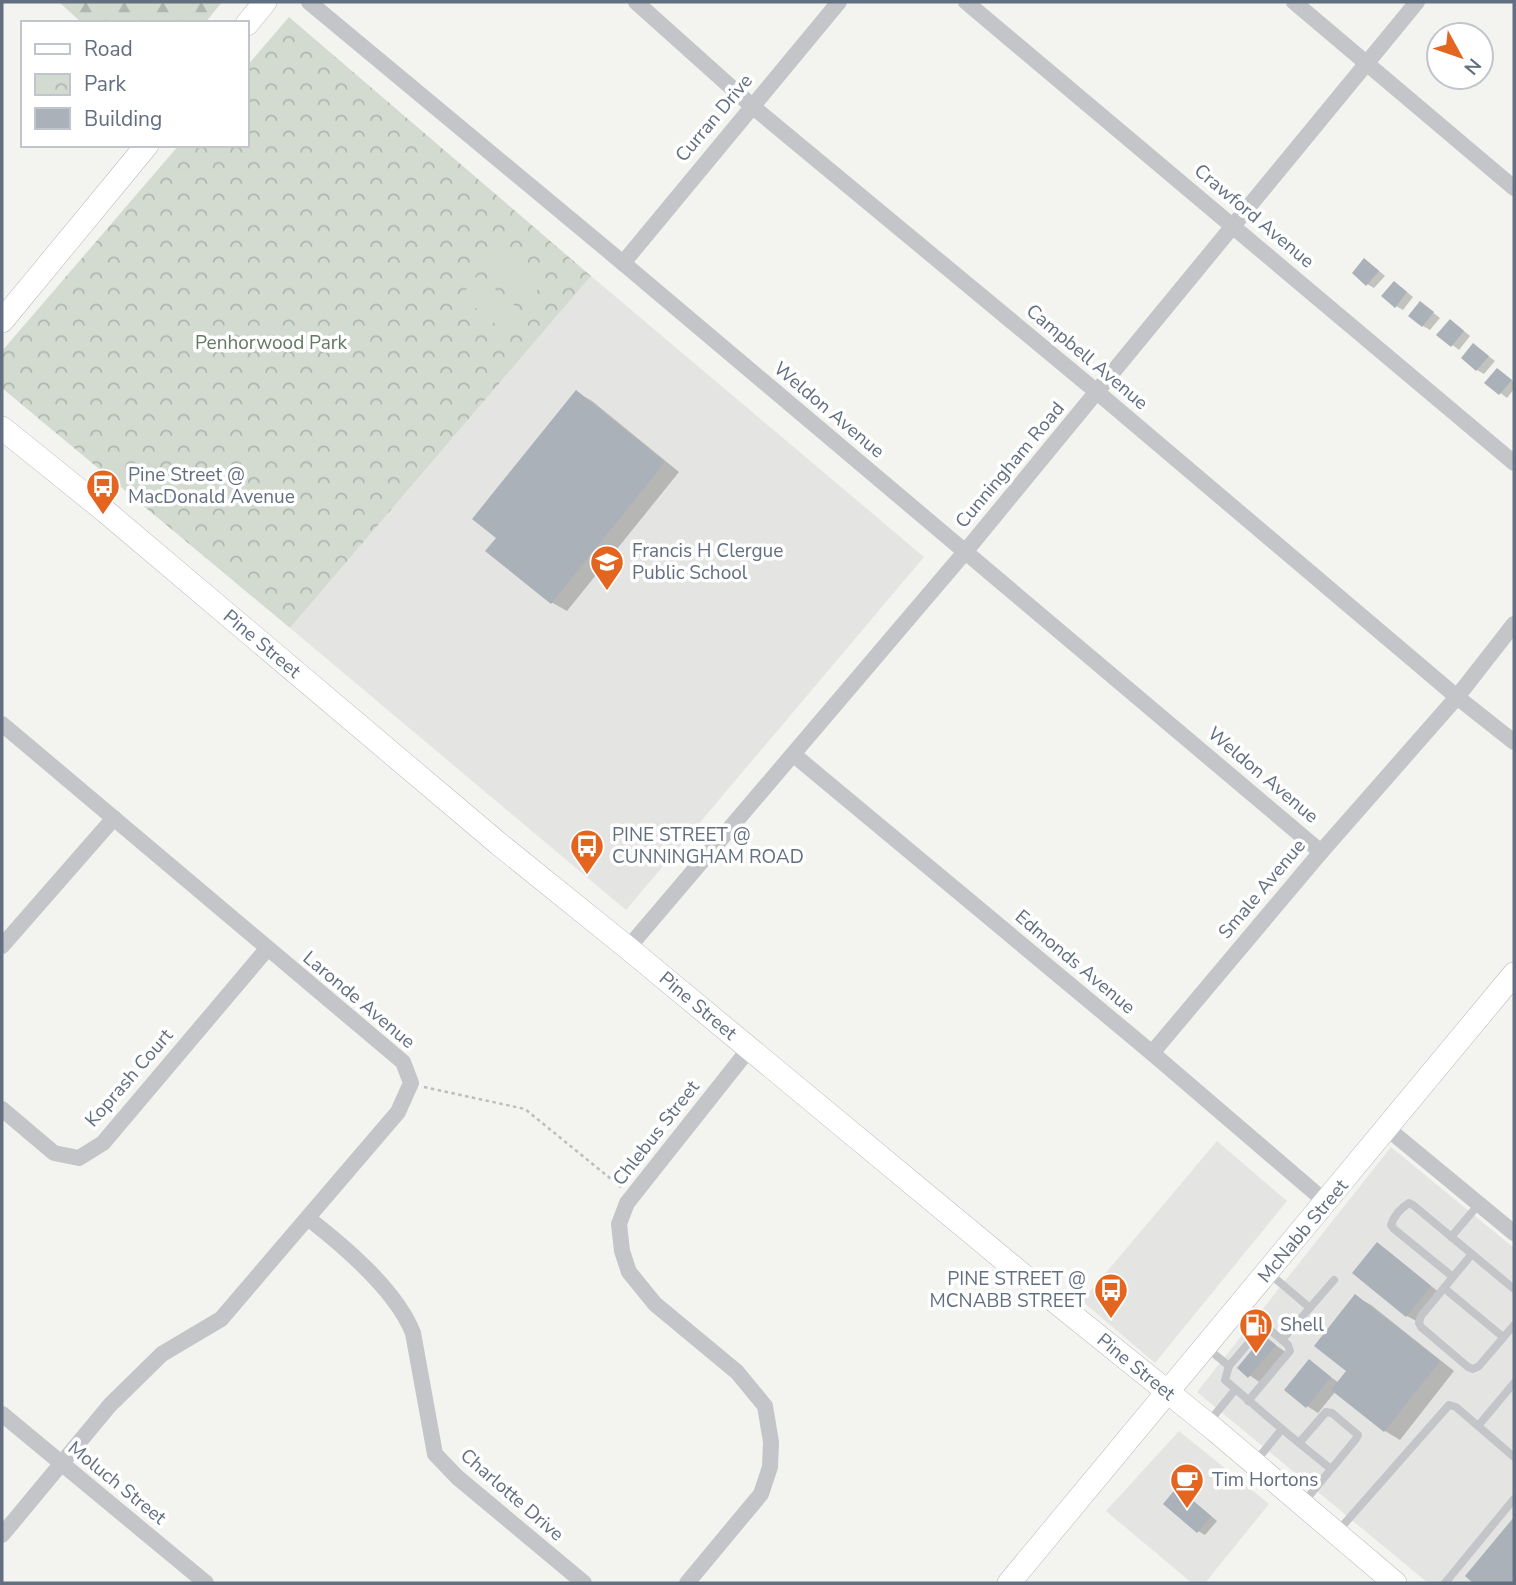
<svg xmlns="http://www.w3.org/2000/svg" width="1516" height="1585" viewBox="0 0 1516 1585" font-family="'Nunito Sans',sans-serif">
  <defs>
    <pattern id="forest-firs" width="22" height="20" patternUnits="userSpaceOnUse" patternTransform="scale(1.75)"><rect width="22" height="20" fill="#d3dbd0"/><path d="M5 1l3.5 6h-7zM16 11l3.5 6h-7z" fill="#afb6ae"/></pattern>
    <pattern id="park-crowns" width="20" height="18" patternUnits="userSpaceOnUse" patternTransform="scale(1.75)"><rect width="20" height="18" fill="#d3dbd0"/><path d="M2 6a3 3 0 1 1 6 0M12 15a3 3 0 1 1 6 0" fill="none" stroke="#afb6ae"/></pattern>
  </defs>
  <rect width="100%" height="100%" fill="#f3f4ef"/>
  <g fill="#e4e4e3">
    <path d="M591 276 924 557 626 910 290 628Z"/>
    <path d="M1217 1141 1287 1201 1155 1363 1082 1301Z"/>
    <path d="M1391 1147 1514 1248V1583H1428L1197 1392Z"/>
    <path d="M1179 1431 1269 1504 1205 1583H1192L1106 1511Z"/>
  </g>
  <path fill="url(#forest-firs)" d="M59 2H222L205 23H82Z"/>
  <path fill="url(#park-crowns)" d="M289 17 591 276 290 628 2 388V351L179 145H247V66Z"/>
  <g fill="#d3dbd0">
    <path d="M504 243 547 279 530 299 487 263Z"/>
    <path d="M478 275 521 311 504 331 461 296Z"/>
  </g>
  <g fill="#0003">
    <path d="M1372 265 1385 276 1374 288 1367 284Z"/>
    <path d="M1401 287 1413 297 1403 310 1396 306Z"/>
    <path d="M1421 303 1440 318 1430 330 1423 326Z"/>
    <path d="M1457 325 1470 336 1459 350 1439 335Z"/>
    <path d="M1474 345 1495 361 1484 374 1477 370Z"/>
    <path d="M1504 374 1514 382V389L1507 398 1487 383Z"/>
    <path d="M576 392 592 401 679 472 567 611 551 602 498 538Z"/>
    <path d="M1377 1244 1388 1251 1441 1294 1418 1322 1407 1316Z"/>
    <path d="M1355 1296 1371 1305 1454 1371 1400 1440 1385 1431 1335 1392 1318 1413 1307 1406 1309 1361 1339 1383 1348 1371Z"/>
    <path d="M1264 1337 1290 1355 1265 1386 1239 1368Z"/>
    <path d="M1184 1493 1217 1521 1205 1535 1198 1531Z"/>
    <path d="M1514 1520V1583H1475L1467 1576Z"/>
  </g>
  <g fill="#abb1b8">
    <path d="M1364 258 1379 271 1366 286 1352 273Z"/>
    <path d="M1394 281 1407 292 1395 308 1381 296Z"/>
    <path d="M1420 301 1434 312 1422 327 1408 316Z"/>
    <path d="M1450 319 1464 331 1451 347 1436 335Z"/>
    <path d="M1473 343 1489 356 1476 371 1461 358Z"/>
    <path d="M1497 368 1512 380 1499 395 1484 383Z"/>
    <path d="M576 390 665 462 551 604 485 551 496 538 472 519Z"/>
    <path d="M1377 1242 1431 1286 1406 1317 1352 1273Z"/>
    <path d="M1355 1294 1440 1361 1384 1432 1331 1390 1346 1371 1314 1346Z"/>
    <path d="M1264 1335 1276 1345 1248 1378 1237 1368Z"/>
    <path d="M1309 1359 1331 1377 1306 1408 1284 1390Z"/>
    <path d="M1177 1487 1211 1516 1197 1533 1163 1504Z"/>
    <path d="M1514 1517V1583H1473L1465 1576Z"/>
  </g>
  <g fill="none" stroke-linecap="round" stroke-linejoin="round">
    <g stroke="#b7babf" stroke-width="24">
      <g id="secondary">
        <path d="M247 24 265 2"/>
        <path d="M2 321 147 145"/>
        <path d="M2 428 105 511 499 844 628 948 1036 1286 1215 1430 1395 1583"/>
        <path d="M1009 1583 1514 974"/>
      </g>
    </g>
    <path stroke="#bcbdbf" stroke-width="2.5" stroke-dasharray="3.5 3.5" stroke-linecap="butt" d="M424 1087 525 1109 622 1188"/>
    <g stroke="#c3c5c9" stroke-width="8">
      <path d="M1451 1237 1479 1204"/>
      <path d="M1270 1274 1310 1308"/>
      <path d="M1453 1277 1472 1254"/>
      <path d="M1444 1288 1503 1337"/>
      <path d="M1514 1289 1413 1205 1409 1203C1401 1208 1394 1216 1391 1225L1394 1229 1453 1277 1421 1316 1419 1323 1421 1327 1468 1367 1473 1369 1479 1366 1514 1325"/>
      <path d="M1241 1306 1264 1325 1229 1366 1225 1380 1282 1429 1256 1461"/>
      <path d="M1282 1340 1334 1280"/>
      <path d="M1207 1348 1229 1366"/>
      <path d="M1248 1401 1290 1351 1288 1345 1264 1325"/>
      <path d="M1208 1423 1235 1390"/>
      <path d="M1478 1426 1514 1383"/>
      <path d="M1282 1429 1299 1443"/>
      <path d="M1304 1502 1356 1439 1358 1435 1332 1413 1326 1412 1299 1443 1331 1469"/>
      <path d="M1338 1531 1449 1405 1456 1407 1514 1457"/>
      <path d="M1445 1583 1514 1499"/>
    </g>
    <g stroke="#c3c5c9" stroke-width="16">
      <path d="M309 2 623 263 1321 852"/>
      <path d="M636 2 752 106 1097 392 1457 697 1514 742"/>
      <path d="M966 2 1514 463"/>
      <path d="M1294 2 1514 188"/>
      <path d="M623 263 839 2"/>
      <path d="M2 724 403 1062 411 1083 398 1112 221 1319 162 1354 110 1405 2 1535"/>
      <path d="M794 755 1152 1053 1327 1203"/>
      <path d="M2 946 114 818"/>
      <path d="M628 948 965 552 1417 2"/>
      <path d="M1152 1053 1321 852 1457 697 1514 624"/>
      <path d="M2 1109 54 1153 79 1158 103 1143 267 949"/>
      <path d="M1388 1129 1514 1233"/>
      <path d="M309 1219C345 1247 396 1290 413 1333L435 1454 457 1477 584 1583"/>
      <path d="M2 1414 206 1583"/>
      <path d="M687 1583 761 1494 770 1467 771 1442 765 1406 737 1372 655 1304 629 1272 622 1251 619 1224 627 1203 749 1049"/>
    </g>
    <use href="#secondary" stroke="#fff" stroke-width="23"/>
  </g>
  <defs>
    <g id="bus-pin" transform="scale(1.75)"><path d="M0 17L-7.5 6A9.5 9.5 0 1 1 7.5 6Z" fill="#e36520" stroke="#fff"/><path d="M-5-6H5V4H4V6H2V4H-2V6H-4V4H-5ZM-3.5-4V0h7V-4ZM-3.5 1.2v1.5H-2V1.2ZM2 1.2v1.5H3.5V1.2Z" fill="#fff"/></g>
    <g id="school-pin" transform="scale(1.75)"><path d="M0 17L-7.5 6A9.5 9.5 0 1 1 7.5 6Z" fill="#e36520" stroke="#fff"/><path d="M0-5L7-2L0 1L-7-2ZM-4 1L0 2.5L4 1V4Q0 6-4 4Z" fill="#fff"/></g>
    <g id="fuel-pin" transform="scale(1.75)"><path d="M0 17L-7.5 6A9.5 9.5 0 1 1 7.5 6Z" fill="#e36520" stroke="#fff"/><path d="M-5.5-6h7V0h2V4h1.3V-2.5L3-4.5l.8-.8L6-3V5H2.5V1h-1V6h-7ZM-4.2-4.7v3.2H.2V-4.7Z" fill="#fff"/></g>
    <g id="cafe-pin" transform="scale(1.75)"><path d="M0 17L-7.5 6A9.5 9.5 0 1 1 7.5 6Z" fill="#e36520" stroke="#fff"/><path d="M-5.5-4.5H6V0H3Q3 3.5 0 3.5H-2.5Q-5.5 3.5-5.5 0ZM3-3.2v2h1.7v-2ZM-6 4.5H4V6H-6Z" fill="#fff"/></g>
  </defs>
  <g fill-rule="evenodd">
    <use href="#bus-pin" x="103" y="486"/>
    <use href="#school-pin" x="607" y="562"/>
    <use href="#bus-pin" x="587" y="846"/>
    <use href="#bus-pin" x="1111" y="1290"/>
    <use href="#fuel-pin" x="1256" y="1325"/>
    <use href="#cafe-pin" x="1187" y="1480"/>
  </g>
  <g text-anchor="middle" dominant-baseline="central" stroke-width="7" stroke-linejoin="round" paint-order="stroke">
    <g font-size="19" fill="#626f81" stroke="#fff">
      <text transform="translate(714 118) rotate(-50)">Curran Drive</text>
      <text transform="translate(1254 216) rotate(40)">Crawford Avenue</text>
      <text transform="translate(1087 357) rotate(40)">Campbell Avenue</text>
      <text transform="translate(829 410) rotate(40)">Weldon Avenue</text>
      <text transform="translate(1010 465) rotate(-50)">Cunningham Road</text>
      <text transform="translate(262 644) rotate(40)">Pine Street</text>
      <text transform="translate(1263 775) rotate(40)">Weldon Avenue</text>
      <text transform="translate(1262 889) rotate(-50)">Smale Avenue</text>
      <text transform="translate(1075 962) rotate(40)">Edmonds Avenue</text>
      <text transform="translate(359 1000) rotate(40)">Laronde Avenue</text>
      <text transform="translate(698 1006) rotate(40)">Pine Street</text>
      <text transform="translate(129 1078) rotate(-49)">Koprash Court</text>
      <text transform="translate(656 1133) rotate(-52)">Chlebus Street</text>
      <text transform="translate(1303 1231) rotate(-50)">McNabb Street</text>
      <text transform="translate(1136 1367) rotate(39)">Pine Street</text>
      <text transform="translate(117 1483) rotate(39)">Moluch Street</text>
      <text transform="translate(512 1495) rotate(41)">Charlotte Drive</text>
    </g>
    <g font-size="19" fill="#637861" stroke="#fff">
      <text x="271" y="343">Penhorwood Park</text>
    </g>
    <g font-size="19" fill="#626f81" stroke="#fff" text-anchor="start">
      <text x="128" y="475">Pine Street @<tspan x="128" dy="22">MacDonald Avenue</tspan></text>
      <text x="632" y="551">Francis H Clergue<tspan x="632" dy="22">Public School</tspan></text>
      <text x="612" y="835">PINE STREET @<tspan x="612" dy="22">CUNNINGHAM ROAD</tspan></text>
      <text x="1086" y="1279" text-anchor="end">PINE STREET @<tspan x="1086" dy="22">MCNABB STREET</tspan></text>
      <text x="1280" y="1325">Shell</text>
      <text x="1212" y="1480">Tim Hortons</text>
    </g>
  </g>
  <rect width="1516" height="1585" fill="none" stroke="#626f81" stroke-width="7"/>
  <rect x="21" y="21" width="228" height="126" fill="#ffffff" stroke="#c0c5cd" stroke-width="2"/>
  <rect x="35" y="44" width="35" height="10" fill="#ffffff" stroke="#c0c5cd" stroke-width="2"/>
  <text x="84" y="56" font-size="21" fill="#626f81">Road</text>
  <rect x="35" y="74" width="35" height="21" fill="url(#park-crowns)" stroke="#c0c5cd" stroke-width="2"/>
  <text x="84" y="91" font-size="21" fill="#626f81">Park</text>
  <rect x="35" y="108" width="35" height="21" fill="#abb1b8" stroke="#c0c5cd" stroke-width="2"/>
  <text x="84" y="126" font-size="21" fill="#626f81">Building</text>
  <g transform="translate(1460 56) rotate(130)"><circle r="33" fill="#ffffff" stroke="#c0c5cd" stroke-width="2"/>
  <path d="M0-5L12 26L0 18L-12 26Z" fill="#e36520"/>
  <text y="-10" font-size="19" font-weight="bold" text-anchor="middle" fill="#626f81">N</text>
  </g>
</svg>
